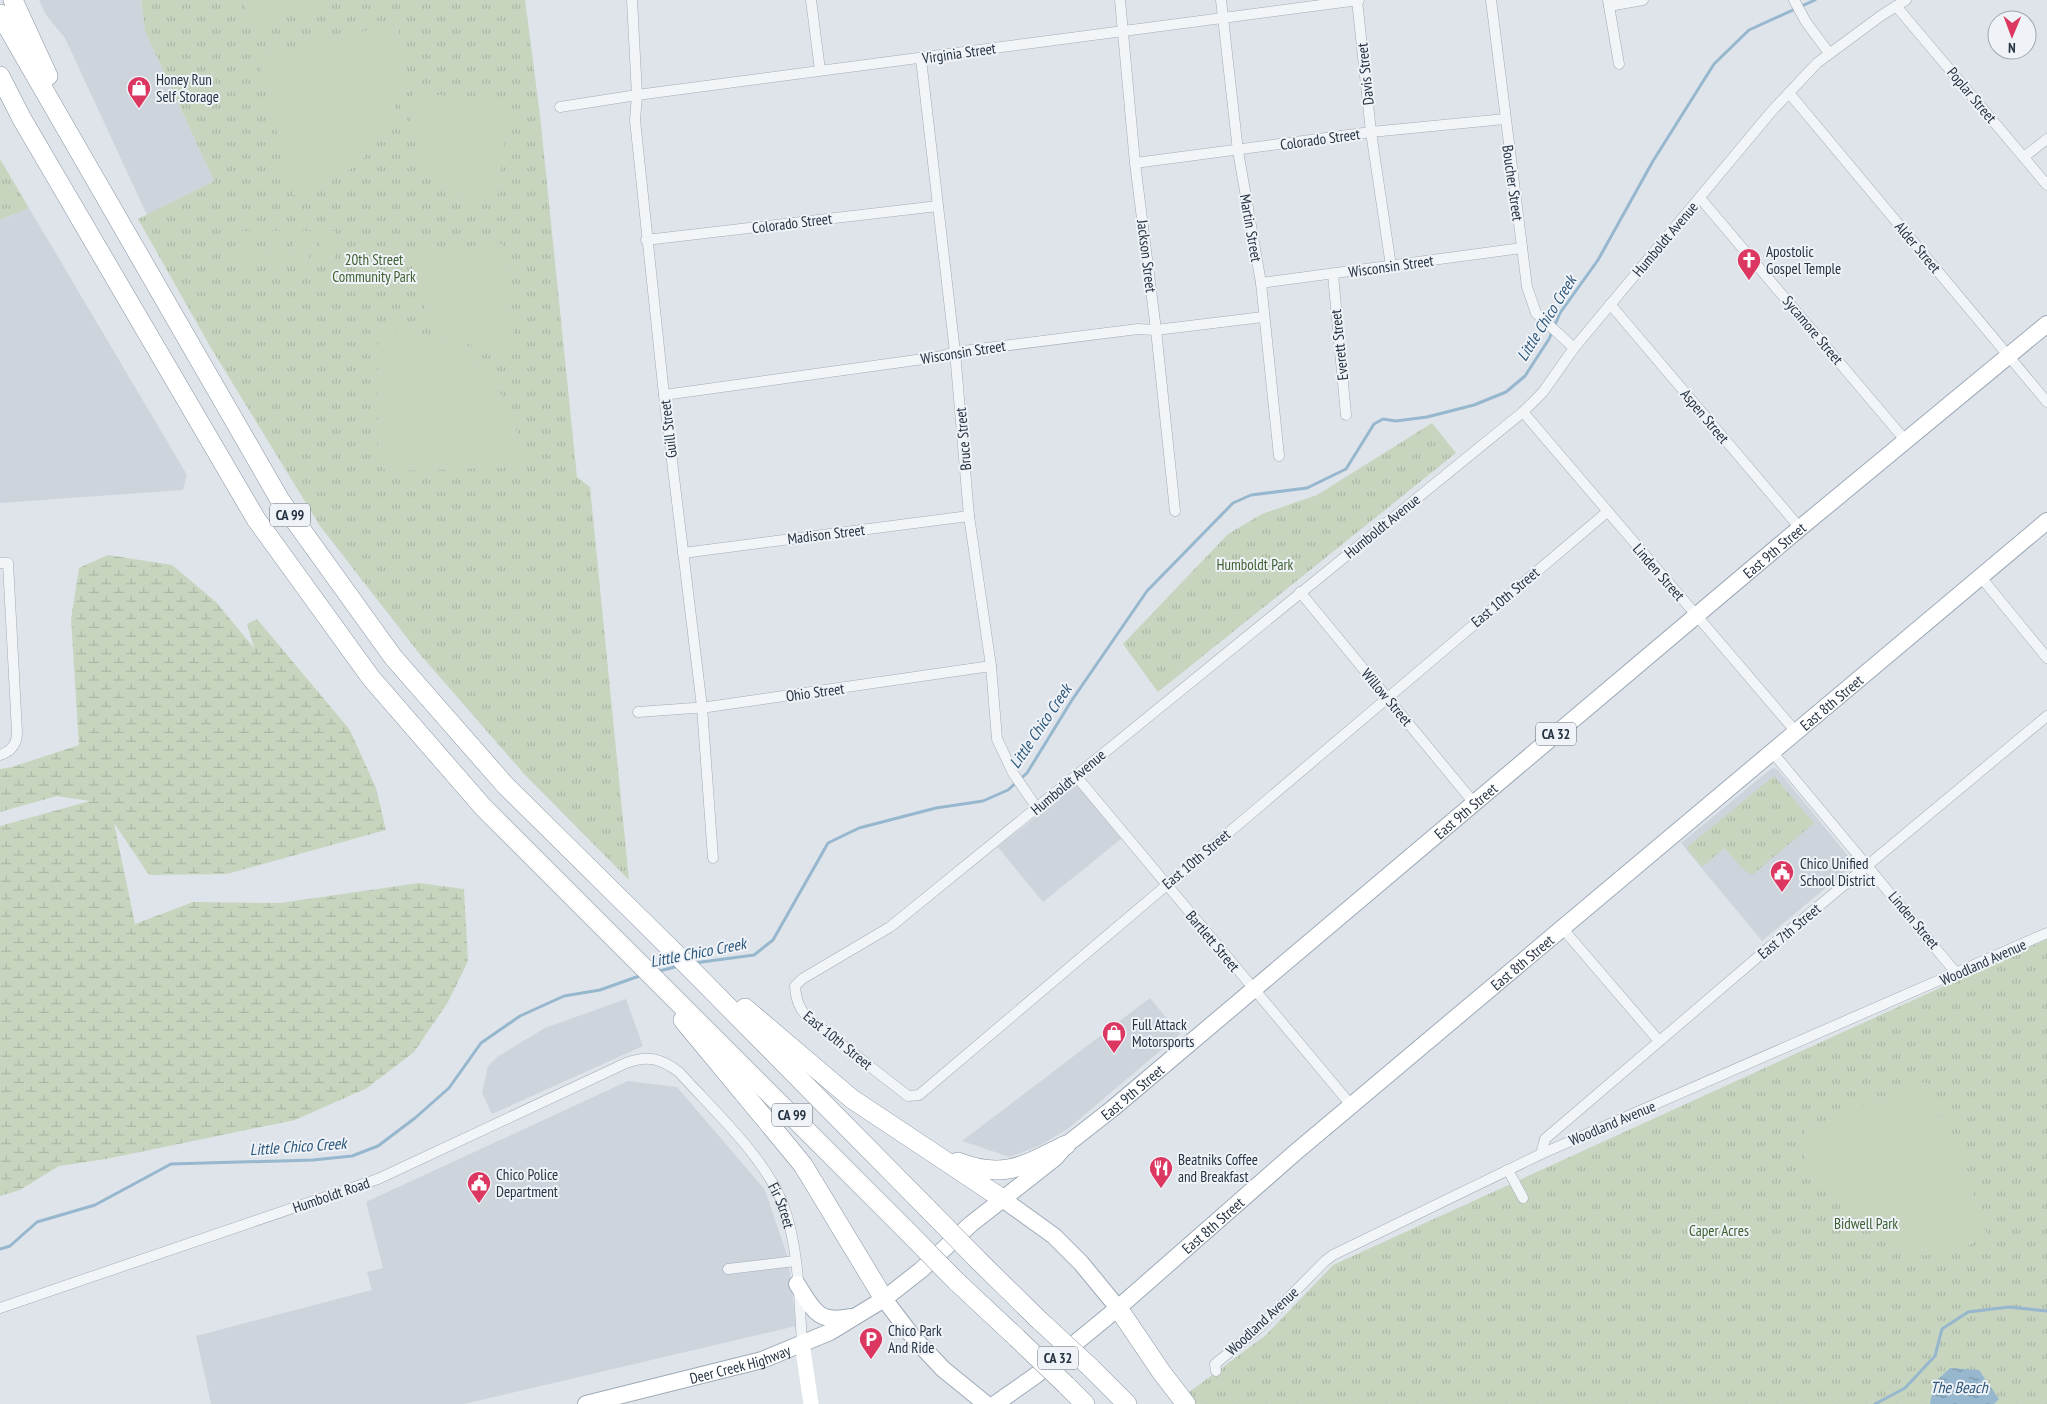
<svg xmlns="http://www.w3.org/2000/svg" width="2047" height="1404" viewBox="0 0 2047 1404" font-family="'PT Sans Narrow',sans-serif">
  <defs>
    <pattern id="grass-tufts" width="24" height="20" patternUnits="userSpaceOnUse" patternTransform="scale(1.25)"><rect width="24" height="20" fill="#c7d5bf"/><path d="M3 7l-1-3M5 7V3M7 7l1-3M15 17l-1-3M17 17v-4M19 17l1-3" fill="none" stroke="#abb7a5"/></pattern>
    <pattern id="wetland-marsh" width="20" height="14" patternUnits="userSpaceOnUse" patternTransform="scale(1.25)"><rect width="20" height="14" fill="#c7d5bf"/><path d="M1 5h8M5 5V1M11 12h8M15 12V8" fill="none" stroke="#abb7a5"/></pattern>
    <pattern id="water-ripples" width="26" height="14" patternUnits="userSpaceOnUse" patternTransform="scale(1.25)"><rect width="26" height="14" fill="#96b7ce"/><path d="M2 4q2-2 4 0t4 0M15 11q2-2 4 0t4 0" fill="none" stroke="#7a95a9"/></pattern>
  </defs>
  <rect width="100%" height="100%" fill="#dfe4ea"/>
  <g fill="#cdd4dc">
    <path d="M39 0H141L145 31 214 181 147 215 65 38 46 15Z"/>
    <path d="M29 208 187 475 183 490 0 503V220Z"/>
    <path d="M1772 768 1777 769 1853 862V865L1762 941 1681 843Z"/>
    <path d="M1077 784 1121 839 1043 902 998 847Z"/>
    <path d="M1150 998 1180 1034 1069 1128 1041 1145 1010 1157 962 1141Z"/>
    <path d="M626 999 643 1046 492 1114 482 1093 488 1066 497 1057 545 1028Z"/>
    <path d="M628 1081 677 1087 765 1190 788 1258 796 1326 464 1404H211L196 1336 372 1290 367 1272 383 1268 366 1202Z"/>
  </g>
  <g fill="url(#grass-tufts)">
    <path d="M141 0H525L540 115 577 477 590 487 629 880 525 775 418 652 320 526 211 348 138 219 214 181 145 31Z"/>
    <path d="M0 159 29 208 0 220Z"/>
    <path d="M1432 423 1456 453 1158 692 1123 644 1228 534 1262 514 1317 495Z"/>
    <path d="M1774 776 1814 823 1752 875 1744 870 1724 848 1702 867 1686 848Z"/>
    <path d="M2047 939V1404H1173L1266 1335 1333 1265Z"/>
  </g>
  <path fill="url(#wetland-marsh)" d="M108 555 172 565 216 602 254 648 247 624 257 619 350 730 376 788 386 830 227 874 149 875 114 823 135 924 193 902 280 903 419 883 464 889 468 961 448 1002 414 1052 367 1088 295 1120 106 1159 59 1166 20 1190 0 1196V826L90 801 57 796 0 812V769L12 767 79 745 71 619 79 568Z"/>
  <g fill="#c7d5bf">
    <path d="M243 0H342L261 22 253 21 247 16Z"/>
    <path d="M397 24C418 104 374 177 293 195L261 71C259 61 264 54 274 51Z"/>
    <path d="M413 93 502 100 509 111 496 205C488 203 478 203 469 200 437 190 414 157 411 124 410 114 413 103 413 93Z"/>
    <path d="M241 231H257L256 265H241Z"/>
    <path d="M268 231H283V265H267Z"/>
    <path d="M294 231H310L309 265H293Z"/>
    <path d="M320 231H336L335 265H320Z"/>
    <path d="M500 243 506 248 515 350C507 350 497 352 488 350 455 345 426 320 417 288 414 277 414 264 413 253Z"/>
    <path d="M378 329C457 325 522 388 521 467L393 471C377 470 374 459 378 446Z"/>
    <path d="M1921 1082 1929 1084 1938 1116 1948 1119 1987 1234C1977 1240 1964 1250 1953 1252 1942 1255 1923 1256 1911 1254 1880 1249 1820 1187 1805 1159 1802 1151 1805 1137 1805 1129Z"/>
  </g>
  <path fill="url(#water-ripples)" d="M1950 1368 1979 1370 1999 1399 1994 1404H1930L1934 1383Z"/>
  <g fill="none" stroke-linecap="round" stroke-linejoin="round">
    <g stroke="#96b7ce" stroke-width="3">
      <path d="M694 963 754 955 773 940 828 843 859 828 936 808 983 801 1008 790 1027 773 1072 700 1147 591 1233 503 1251 495 1307 488 1346 469 1374 424 1383 419 1396 421 1427 417 1474 405 1506 392 1525 376 1549 339 1560 313 1598 260 1653 161 1714 64 1749 30 1815 0"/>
      <path d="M655 972 679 966"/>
      <path d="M0 1249 10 1246 37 1222 95 1205 171 1164 313 1160 352 1156 378 1146 415 1118 449 1088 481 1043 520 1016 564 996 600 990 642 975"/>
      <path d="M1875 1404 1905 1388 1935 1356 1942 1329 1968 1312 2009 1307 2047 1311"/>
    </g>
    <g stroke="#a4abb5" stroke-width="11">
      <g id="street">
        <path d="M632 0 637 95 635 120 664 395 702 707 713 858"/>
        <path d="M811 0 820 70"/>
        <path d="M1120 0 1135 163 1156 330 1175 511"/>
        <path d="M1221 0 1238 151 1261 283 1279 456"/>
        <path d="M1357 0 1371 132 1391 266"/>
        <path d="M1491 0 1527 287 1536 313 1574 348"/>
        <path d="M1608 0 1619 64"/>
        <path d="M1794 0 1806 22 1829 53"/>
        <path d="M1609 6 1643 0"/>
        <path d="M1896 6 2047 185"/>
        <path d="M921 59 955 352 969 516 991 666 997 739 1013 773 1037 808"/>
        <path d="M1789 93 2047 402"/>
        <path d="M560 107 637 95 1359 0"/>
        <path d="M2024 157 2047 139"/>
        <path d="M1135 163 1371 132 1505 119"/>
        <path d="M1700 198 1905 440"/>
        <path d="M646 240 938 206"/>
        <path d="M1333 275 1346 415"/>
        <path d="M1261 283 1522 248"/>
        <path d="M1610 304 1800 528"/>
        <path d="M664 395 938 357 955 352 1138 329 1156 330 1263 317"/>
        <path d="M1523 412 1796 732"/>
        <path d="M1607 512 919 1095 908 1096 808 1018C799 1008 796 1000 795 986L802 979 890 927 1523 412 1543 392 1574 348 1771 112 1817 63 1882 15 1906 0"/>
        <path d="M683 553 969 516"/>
        <path d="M0 563H8L17 732C17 744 12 751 0 755"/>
        <path d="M1980 576 2047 658"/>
        <path d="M1300 592 1474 803"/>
        <path d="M638 712 708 707 991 666"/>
        <path d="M1773 753 1957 974"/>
        <path d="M1076 776 1351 1105"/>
        <path d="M1563 929 1659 1041"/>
        <path d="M1541 1154 1545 1139 1766 950 2047 716"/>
        <path d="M1508 1170 1523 1198"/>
        <path d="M728 1269 795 1261"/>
        <path id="s1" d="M0 1308 378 1179 626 1063C648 1055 660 1058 679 1072 713 1110 767 1159 784 1207 799 1249 799 1298 802 1343"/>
        <path d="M1216 1371 1215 1364 1259 1328 1325 1261 1333 1255 1541 1154 2047 933"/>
      </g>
    </g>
    <g stroke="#9daab7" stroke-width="18">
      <g id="primary">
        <path d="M1004 1200 1054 1236 1081 1263 1118 1308"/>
        <path d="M797 1284C813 1309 817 1324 850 1317"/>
        <path d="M884 1299 913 1337 943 1369 986 1404"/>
        <path id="s2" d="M586 1404 762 1360 830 1332 884 1299 921 1270 971 1224 1055 1158 1066 1145 1112 1109 1800 528 2047 324"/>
        <path id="s3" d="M995 1404 1035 1376 1118 1308 1297 1151 2047 521"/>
      </g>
    </g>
    <g stroke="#8593a2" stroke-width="20">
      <g id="highway">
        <path d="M13 0 48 76"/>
        <path d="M0 14 280 500 393 657 505 785 671 949 927 1208"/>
        <path d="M0 76 22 119 256 519 371 678 483 807 905 1229"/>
        <path d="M745 1008 852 1099 1004 1200"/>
        <path d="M683 1020 803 1165 884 1299"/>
        <path d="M958 1162C1004 1180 1025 1165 1066 1145"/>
        <path d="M979 1261 1038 1319"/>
        <path d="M956 1281 1017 1338"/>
        <path d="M1118 1308 1162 1373 1186 1404"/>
        <path d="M1090 1367 1127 1404"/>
        <path d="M1066 1385 1085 1404"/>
      </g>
    </g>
    <use href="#street" stroke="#f2f5f8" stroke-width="10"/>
    <path stroke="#fff" stroke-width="15" d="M802 1343 811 1404"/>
    <use href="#primary" stroke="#fff" stroke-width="16"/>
    <use href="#highway" stroke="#fff" stroke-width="19"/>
    <g stroke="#8593a2" stroke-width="20" stroke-linecap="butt">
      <g id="highway-bridge">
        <path d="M927 1208 979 1261"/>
        <path d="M905 1229 956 1281"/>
        <path d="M1038 1319 1090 1367"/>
        <path d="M1017 1338 1066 1385"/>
      </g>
    </g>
    <use href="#highway-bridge" stroke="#fff" stroke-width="19"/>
  </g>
  <defs>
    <g id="shop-pin" transform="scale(1.25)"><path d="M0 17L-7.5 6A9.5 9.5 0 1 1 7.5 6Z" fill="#dc3760" stroke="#eff3f7"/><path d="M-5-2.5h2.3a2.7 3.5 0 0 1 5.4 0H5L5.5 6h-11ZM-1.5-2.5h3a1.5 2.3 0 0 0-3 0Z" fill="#fff"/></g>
    <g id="church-pin" transform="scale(1.25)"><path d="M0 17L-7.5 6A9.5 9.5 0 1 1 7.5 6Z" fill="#dc3760" stroke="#eff3f7"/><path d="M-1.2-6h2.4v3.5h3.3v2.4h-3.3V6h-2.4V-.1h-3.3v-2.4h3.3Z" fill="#fff"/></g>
    <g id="civic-pin" transform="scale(1.25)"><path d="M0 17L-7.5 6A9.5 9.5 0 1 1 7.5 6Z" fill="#dc3760" stroke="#eff3f7"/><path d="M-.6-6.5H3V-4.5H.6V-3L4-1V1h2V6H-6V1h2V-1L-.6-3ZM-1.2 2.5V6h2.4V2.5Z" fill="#fff"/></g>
    <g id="restaurant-pin" transform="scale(1.25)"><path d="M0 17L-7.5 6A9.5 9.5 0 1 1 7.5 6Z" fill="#dc3760" stroke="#eff3f7"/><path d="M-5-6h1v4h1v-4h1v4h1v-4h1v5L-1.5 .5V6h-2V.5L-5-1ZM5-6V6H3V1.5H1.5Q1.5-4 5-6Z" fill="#fff"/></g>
    <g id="parking-pin" transform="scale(1.25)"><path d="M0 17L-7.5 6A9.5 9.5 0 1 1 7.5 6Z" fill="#dc3760" stroke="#eff3f7"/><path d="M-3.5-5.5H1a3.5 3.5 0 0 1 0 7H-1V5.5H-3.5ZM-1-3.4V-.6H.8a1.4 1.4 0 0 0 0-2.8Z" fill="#fff"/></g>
  </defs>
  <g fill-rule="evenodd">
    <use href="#shop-pin" x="139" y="88"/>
    <use href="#church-pin" x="1749" y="260"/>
    <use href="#civic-pin" x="1782" y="872"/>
    <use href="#shop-pin" x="1114" y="1033"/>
    <use href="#restaurant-pin" x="1161" y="1168"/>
    <use href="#civic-pin" x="479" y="1183"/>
    <use href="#parking-pin" x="871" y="1339"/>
  </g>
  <g text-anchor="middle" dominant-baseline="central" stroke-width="4" stroke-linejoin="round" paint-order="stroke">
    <g fill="#eff3f7" stroke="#626d79" stroke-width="1">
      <rect x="270" y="503.5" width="40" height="23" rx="4"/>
      <rect x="1536" y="722.5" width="40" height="23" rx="4"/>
      <rect x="772" y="1103.5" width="40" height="23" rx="4"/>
      <rect x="1038" y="1346.5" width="40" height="23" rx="4"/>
    </g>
    <g font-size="14" font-weight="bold" fill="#263343">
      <text x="290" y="515">CA 99</text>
      <text x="1556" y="734">CA 32</text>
      <text x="792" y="1115">CA 99</text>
      <text x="1058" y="1358">CA 32</text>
    </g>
    <g font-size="15" fill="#263343" stroke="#eff3f7">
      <text transform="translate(959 53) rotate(-8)">Virginia Street</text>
      <text transform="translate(1365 74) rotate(-96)">Davis Street</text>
      <text transform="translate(1972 95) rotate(50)">Poplar Street</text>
      <text transform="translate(1320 139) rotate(-8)">Colorado Street</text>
      <text transform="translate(1513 183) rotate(82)">Boucher Street</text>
      <text transform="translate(792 223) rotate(-7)">Colorado Street</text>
      <text transform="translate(1251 228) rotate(80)">Martin Street</text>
      <text transform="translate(1665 239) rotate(-50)">Humboldt Avenue</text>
      <text transform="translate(1918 247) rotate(50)">Alder Street</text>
      <text transform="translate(1147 256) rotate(83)">Jackson Street</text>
      <text transform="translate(1391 266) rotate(-8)">Wisconsin Street</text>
      <text transform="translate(1813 330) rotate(50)">Sycamore Street</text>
      <text transform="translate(1339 345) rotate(-96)">Everett Street</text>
      <text transform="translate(963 352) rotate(-9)">Wisconsin Street</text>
      <text transform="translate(1705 416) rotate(50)">Aspen Street</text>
      <text transform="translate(668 429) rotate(-97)">Guill Street</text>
      <text transform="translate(963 439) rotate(-95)">Bruce Street</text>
      <text transform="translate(1382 526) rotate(-39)">Humboldt Avenue</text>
      <text transform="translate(826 534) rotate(-7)">Madison Street</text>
      <text stroke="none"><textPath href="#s2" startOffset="1482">East 9th Street</textPath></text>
      <text transform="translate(1659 572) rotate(49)">Linden Street</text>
      <text transform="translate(1505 597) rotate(-40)">East 10th Street</text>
      <text transform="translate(815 692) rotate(-8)">Ohio Street</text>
      <text transform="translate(1387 697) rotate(50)">Willow Street</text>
      <text stroke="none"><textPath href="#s3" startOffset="1092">East 8th Street</textPath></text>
      <text transform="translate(1068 782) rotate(-40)">Humboldt Avenue</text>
      <text stroke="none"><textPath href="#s2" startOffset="1078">East 9th Street</textPath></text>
      <text transform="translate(1196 859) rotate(-40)">East 10th Street</text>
      <text transform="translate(1914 920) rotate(50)">Linden Street</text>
      <text transform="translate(1789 931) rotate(-40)">East 7th Street</text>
      <text transform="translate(1213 941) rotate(50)">Bartlett Street</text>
      <text transform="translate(1983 962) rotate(-24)">Woodland Avenue</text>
      <text stroke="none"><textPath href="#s3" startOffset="688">East 8th Street</textPath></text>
      <text transform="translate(838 1040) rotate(39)">East 10th Street</text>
      <text stroke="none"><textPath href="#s2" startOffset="642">East 9th Street</textPath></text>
      <text transform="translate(1612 1123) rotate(-23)">Woodland Avenue</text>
      <text transform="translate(331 1195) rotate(-19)">Humboldt Road</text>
      <text stroke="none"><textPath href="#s1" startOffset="900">Fir Street</textPath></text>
      <text stroke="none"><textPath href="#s3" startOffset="282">East 8th Street</textPath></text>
      <text transform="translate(1262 1321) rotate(-43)">Woodland Avenue</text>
      <text stroke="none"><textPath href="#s2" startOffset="159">Deer Creek Highway</textPath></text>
    </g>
    <g font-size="15" fill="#263343" stroke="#eff3f7" text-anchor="start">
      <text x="156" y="79">Honey Run<tspan x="156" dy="17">Self Storage</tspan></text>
      <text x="1766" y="251">Apostolic<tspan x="1766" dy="17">Gospel Temple</tspan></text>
      <text x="1800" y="863">Chico Unified<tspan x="1800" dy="17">School District</tspan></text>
      <text x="1132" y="1024">Full Attack<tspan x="1132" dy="17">Motorsports</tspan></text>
      <text x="1178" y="1159">Beatniks Coffee<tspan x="1178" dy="17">and Breakfast</tspan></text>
      <text x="496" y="1174">Chico Police<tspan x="496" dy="17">Department</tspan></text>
      <text x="888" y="1330">Chico Park<tspan x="888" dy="17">And Ride</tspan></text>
    </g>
    <g font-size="15" fill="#3f6032" stroke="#eff3f7">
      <text x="374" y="259">20th Street<tspan x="374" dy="17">Community Park</tspan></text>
      <text x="1255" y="564">Humboldt Park</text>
      <text x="1866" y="1223">Bidwell Park</text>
      <text x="1719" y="1230">Caper Acres</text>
    </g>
    <g font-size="16" font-style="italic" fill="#2c577b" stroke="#eff3f7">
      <text transform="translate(1546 318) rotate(-58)">Little Chico Creek</text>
      <text transform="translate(1040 726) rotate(-56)">Little Chico Creek</text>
      <text transform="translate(698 952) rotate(-11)">Little Chico Creek</text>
      <text transform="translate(298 1146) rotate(-4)">Little Chico Creek</text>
      <text x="1959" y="1387">The Beach</text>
    </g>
  </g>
  <g transform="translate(2012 35) rotate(181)"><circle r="24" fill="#eff3f7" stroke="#9fa6af"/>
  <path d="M0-4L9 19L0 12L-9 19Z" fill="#dc3760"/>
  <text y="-8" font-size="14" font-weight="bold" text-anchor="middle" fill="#263343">N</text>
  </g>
</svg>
